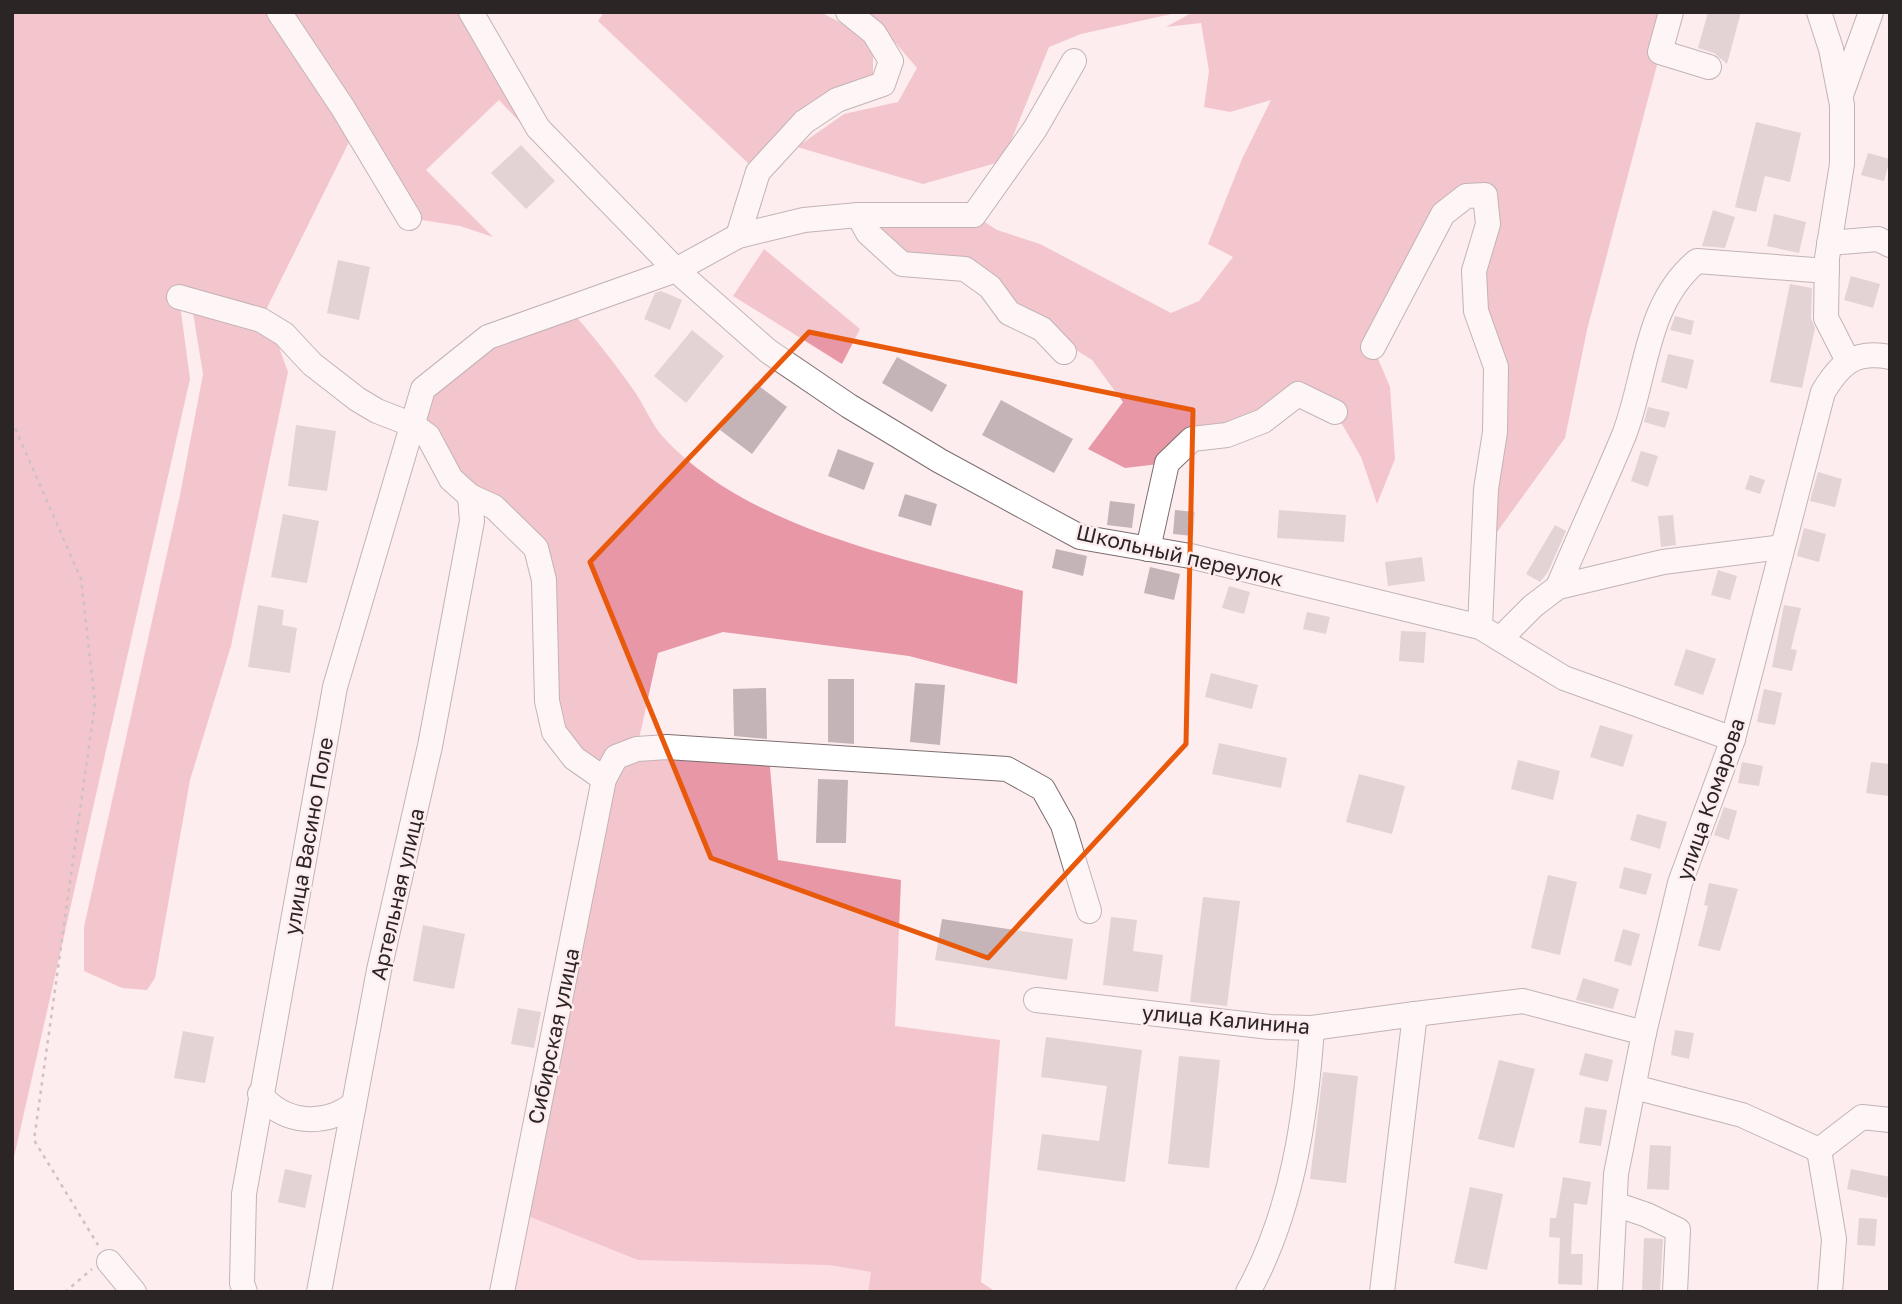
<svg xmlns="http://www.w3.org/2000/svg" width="1902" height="1304" viewBox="0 0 1902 1304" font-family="'Golos Text',sans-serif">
  <rect width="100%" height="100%" fill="#fdedef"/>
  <path fill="#fcced5" d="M518 1212 871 1272 868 1292H502Z"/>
  <g fill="#e797a6">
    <path d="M12 12H471L575 181 499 100 426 170 493 237 460 226 409 218 355 130 261 320 179 297 190 379 12 1166Z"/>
    <path d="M604 12H820L873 39V85L812 101 750 165 598 21Z"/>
    <path d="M869 12H1175L1176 13 1081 34 1049 47 1003 161 923 184 797 147 844 114 898 102 917 68Z"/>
    <path d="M1193 12H1671L1587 330 1565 438 1484 550 1495 432 1476 311 1488 224 1466 197 1373 347 1390 387 1395 459 1377 504 1361 457 1335 412 1298 394 1167 463 1125 468 1088 449 1123 402 1092 360 1042 329 990 287 902 264 868 233 877 214 974 215 997 230 1040 244 1171 313 1199 301 1233 257 1208 244 1242 159 1271 100 1230 112 1204 107 1209 71 1201 23 1166 27Z"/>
    <path d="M764 249 860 329 842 364 733 296Z"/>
    <path d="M569 308C592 335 615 363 635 392 645 407 652 425 664 438 749 530 906 559 1023 591L1017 684 909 656 723 632 658 653 637 748 769 756 778 860 901 880 895 1026 1000 1040 981 1282 996 1292H868L871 1272 829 1265 638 1260 518 1212 604 780 554 732 544 580 494 507 428 436 423 389 488 337Z"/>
    <path d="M193 313 251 326 277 342 288 372 231 646 190 780 155 978 147 990 122 988 84 971V927L180 495 203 374Z"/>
  </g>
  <g fill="#c4b4b7">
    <path d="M1708 12H1741L1727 64 1714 53 1698 48Z"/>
    <path d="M1756 122 1801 133 1790 182 1765 176 1756 212 1735 207Z"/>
    <path d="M521 145 555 181 526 209 491 173Z"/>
    <path d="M1868 153 1890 159 1884 181 1861 175Z"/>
    <path d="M1713 210 1735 217 1725 248 1702 246Z"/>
    <path d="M1774 214 1806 222 1799 253 1767 246Z"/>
    <path d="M338 260 370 267 359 320 327 313Z"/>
    <path d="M1851 276 1880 284 1873 308 1844 300Z"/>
    <path d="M1790 284 1812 288 1811 318 1815 328 1802 388 1770 382Z"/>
    <path d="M661 291 682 300 670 330 644 319 655 293Z"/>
    <path d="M1675 316 1694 321 1691 335 1670 330Z"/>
    <path d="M692 330 724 356 686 403 654 376Z"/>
    <path d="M1668 354 1694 360 1687 389 1661 382Z"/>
    <path d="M897 357 947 385 932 412 882 383Z"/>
    <path d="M755 383 787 407 752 454 720 430Z"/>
    <path d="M1001 400 1073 439 1054 473 982 435Z"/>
    <path d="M1648 407 1670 412 1665 428 1644 422Z"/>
    <path d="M296 425 336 431 327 491 288 486Z"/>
    <path d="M838 449 874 463 864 490 828 476Z"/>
    <path d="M1641 451 1658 456 1648 487 1631 481Z"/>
    <path d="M1818 472 1842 479 1835 507 1810 501Z"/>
    <path d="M1750 475 1765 480 1760 494 1745 489Z"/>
    <path d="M905 494 937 504 931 526 898 516Z"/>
    <path d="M1110 501 1135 504 1132 528 1107 525Z"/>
    <path d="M1175 510 1195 512 1193 536 1173 534Z"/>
    <path d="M1279 510 1346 515 1344 542 1277 538Z"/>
    <path d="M283 514 319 521 307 583 271 577Z"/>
    <path d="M1673 515 1676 545 1661 547 1658 516Z"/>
    <path d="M1555 525 1566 531 1548 572 1540 582 1526 574Z"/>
    <path d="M1804 528 1826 534 1819 562 1797 556Z"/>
    <path d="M1056 549 1087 556 1083 576 1052 568Z"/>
    <path d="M1422 557 1425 581 1388 586 1385 562Z"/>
    <path d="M1150 567 1180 574 1174 600 1144 593Z"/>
    <path d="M1718 570 1737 576 1730 600 1711 595Z"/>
    <path d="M1229 586 1250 592 1244 614 1222 608Z"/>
    <path d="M258 605 284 610 282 625 297 628 290 673 248 667Z"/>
    <path d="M1784 605 1801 608 1791 649 1797 650 1792 671 1772 667Z"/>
    <path d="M1307 612 1330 617 1326 634 1303 629Z"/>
    <path d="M1401 631 1426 632 1424 663 1399 661Z"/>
    <path d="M1686 649 1716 659 1703 695 1674 685Z"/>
    <path d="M1211 673 1258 685 1252 709 1205 697Z"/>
    <path d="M828 679H854V744L828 742Z"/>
    <path d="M915 683 945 685 940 745 910 742Z"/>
    <path d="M766 688 767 739 734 736 733 689Z"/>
    <path d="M1764 689 1782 693 1775 725 1757 722Z"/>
    <path d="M1600 725 1633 735 1623 767 1590 757Z"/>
    <path d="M1219 743 1287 758 1281 788 1212 774Z"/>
    <path d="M1518 760 1560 771 1553 800 1511 789Z"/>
    <path d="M1742 762 1763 766 1759 786 1738 783Z"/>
    <path d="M1871 762 1890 764 1888 796 1866 793Z"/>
    <path d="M1359 774 1405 786 1392 834 1346 822Z"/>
    <path d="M818 779 848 780 846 843H816Z"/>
    <path d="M1724 807 1737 811 1729 840 1714 835Z"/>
    <path d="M1637 814 1667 822 1660 849 1630 840Z"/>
    <path d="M1624 867 1652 874 1646 895 1619 888Z"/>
    <path d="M1548 875 1577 882 1560 955 1531 948Z"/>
    <path d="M1709 883 1738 889 1720 951 1698 946 1708 906 1704 905Z"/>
    <path d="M1203 897 1240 901 1227 1006 1190 1002Z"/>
    <path d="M1111 917 1137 920 1133 951 1163 955 1158 992 1103 985Z"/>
    <path d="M942 919 1073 939 1067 980 935 960Z"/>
    <path d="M423 925 465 934 454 989 413 981Z"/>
    <path d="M1623 929 1640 934 1631 966 1614 961Z"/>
    <path d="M1583 978 1619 989 1613 1009 1576 1000Z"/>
    <path d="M518 1008 541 1012 534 1048 511 1044Z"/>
    <path d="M1675 1030 1694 1033 1689 1059 1671 1055Z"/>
    <path d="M183 1031 214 1037 205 1083 174 1078Z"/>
    <path d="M1046 1037 1142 1050 1125 1182 1037 1170 1042 1134 1099 1141 1107 1086 1041 1077Z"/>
    <path d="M1585 1053 1613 1060 1608 1082 1579 1075Z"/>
    <path d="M1179 1056 1220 1060 1209 1168 1168 1164Z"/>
    <path d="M1499 1060 1535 1069 1514 1148 1478 1139Z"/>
    <path d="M1323 1072 1358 1076 1346 1183 1310 1179Z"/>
    <path d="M1585 1107 1607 1110 1601 1146 1579 1143Z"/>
    <path d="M1650 1145 1671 1146 1669 1190 1647 1189Z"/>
    <path d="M285 1169 312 1175 305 1208 278 1202Z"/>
    <path d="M1851 1169 1890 1177 1887 1198 1847 1189Z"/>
    <path d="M1563 1177 1591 1182 1587 1205 1574 1203 1571 1254H1583L1582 1285 1558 1284 1560 1238 1549 1237 1550 1218H1556Z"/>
    <path d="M1470 1187 1503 1194 1487 1270 1454 1263Z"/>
    <path d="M1859 1218 1877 1219 1875 1246 1857 1245Z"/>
    <path d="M1644 1238 1663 1239 1660 1292H1642Z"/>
  </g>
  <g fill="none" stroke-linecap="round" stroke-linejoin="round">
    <g stroke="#7c6e70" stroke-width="26">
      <g id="minor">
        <path d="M279 12 343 108 409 218"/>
        <path d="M471 12 538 128 676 270 768 351 849 406 940 461 1080 537 1190 556 1480 627 1564 678 1733 739"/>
        <path d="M1671 12 1660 52 1709 67"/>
        <path d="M1819 12 1831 49 1842 105V164L1827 258 1826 318 1848 361"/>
        <path d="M1841 95 1871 12"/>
        <path d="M858 215 868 233 902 264 965 269 990 287 1009 313 1042 329 1064 352"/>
        <path d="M738 236 758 172 804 122 837 100 883 84 891 61 874 33 848 12"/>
        <path d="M1829 243 1878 239 1890 245"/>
        <path d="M179 297 261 320 284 334 312 364 357 399 377 411 413 425 428 436 451 479 470 496 494 507 536 548 544 580 547 701 554 732 574 758 604 779"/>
        <path d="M1373 347 1443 214 1466 196 1485 195 1488 224 1474 271 1476 311 1496 367 1495 432 1486 489 1480 627"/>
        <path d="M1148 549 1167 463 1192 439 1227 435 1263 421 1298 394 1335 412"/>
        <path d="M1558 587C1579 536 1603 486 1624 435 1647 375 1645 304 1697 261L1827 271"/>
        <path d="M1500 639 1533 606 1558 587 1663 562 1782 547"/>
        <path d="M1036 1000 1270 1027 1312 1028 1415 1014 1382 1292"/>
        <path d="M1415 1014 1523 1001 1644 1033"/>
        <path d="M1634 1087 1742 1115 1819 1150"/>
        <path d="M260 1094C284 1124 324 1127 354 1104"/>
        <path d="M1615 1204 1647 1215 1678 1230 1675 1292"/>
        <path d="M109 1262 134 1292"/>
        <path d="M245 1292 242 1283 244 1194 335 687 423 389 488 337 676 270 738 236 804 220 858 215H974L1035 129 1074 61"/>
        <path d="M319 1292 379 970 430 746 472 521 470 496"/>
        <path d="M502 1292 604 779 616 757 637 749 667 747 1007 769 1043 789 1063 825 1089 911"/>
        <path d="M1248 1292C1292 1213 1306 1117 1312 1028"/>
        <path d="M1610 1292 1616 1174 1644 1033 1680 883 1733 739 1823 392C1840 364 1854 350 1890 357"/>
        <path d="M1830 1292 1834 1239 1819 1150 1862 1117 1890 1120"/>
      </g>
    </g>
    <g stroke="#988d8e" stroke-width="2.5" stroke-dasharray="3.5 5" stroke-linecap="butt">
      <path d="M12 421 81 579 95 703 34 1140 98 1245"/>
      <path d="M65 1292 92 1269"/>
    </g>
    <use href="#minor" stroke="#fff" stroke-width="24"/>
  </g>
  <path d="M0 0H1902V1304H0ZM809 332 1193 410 1186 744 988 958 711 858 590 562Z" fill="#fdedef" fill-opacity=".55" fill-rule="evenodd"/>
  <path fill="none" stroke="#e8590c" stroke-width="5" stroke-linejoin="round" d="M809 332 1193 410 1186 744 988 958 711 858 590 562Z"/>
  <g text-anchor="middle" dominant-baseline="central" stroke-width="5" stroke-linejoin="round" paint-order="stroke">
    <g font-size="21" fill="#2b2526" stroke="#fdedef">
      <text transform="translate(1180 555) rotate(13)">Школьный переулок</text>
      <text transform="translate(1710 799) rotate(-71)">улица Комарова</text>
      <text transform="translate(308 836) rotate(-80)">улица Васино Поле</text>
      <text transform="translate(397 894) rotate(-77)">Артельная улица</text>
      <text transform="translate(1226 1019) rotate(5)">улица Калинина</text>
      <text transform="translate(553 1036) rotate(-78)">Сибирская улица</text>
    </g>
  </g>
  <rect width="1902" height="1304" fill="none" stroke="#2b2526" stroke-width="28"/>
</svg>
